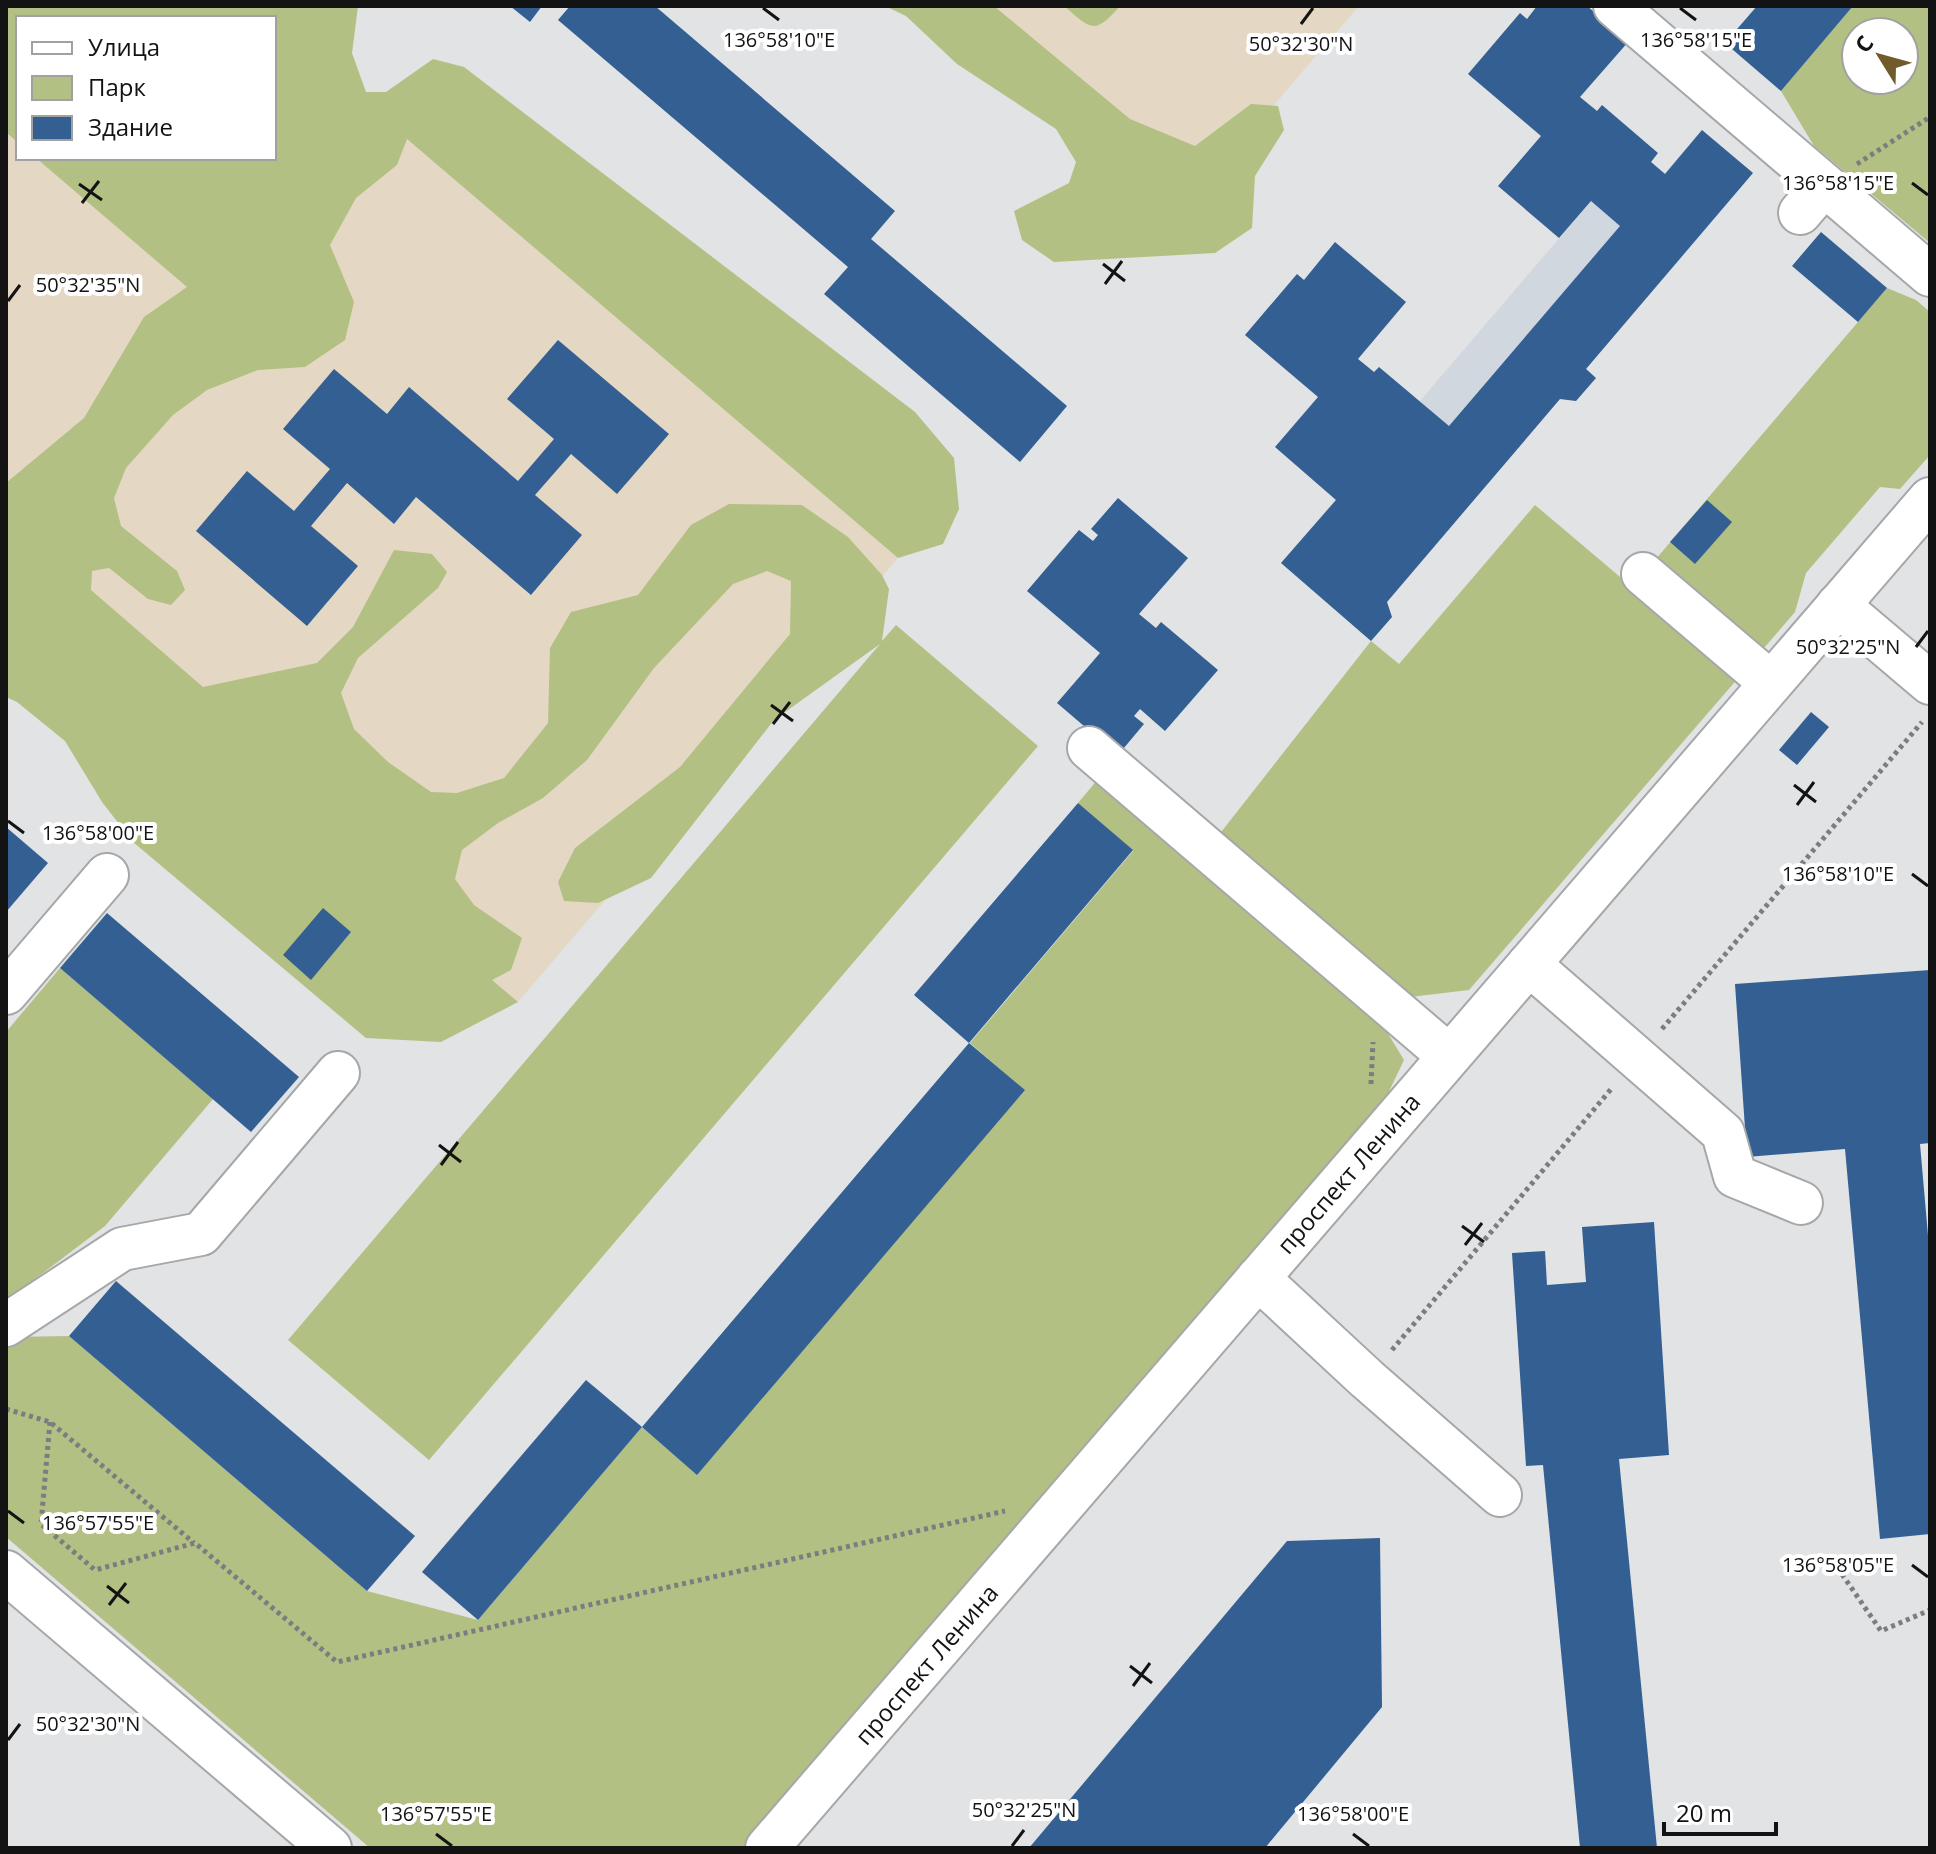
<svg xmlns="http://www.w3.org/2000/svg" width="1936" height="1854" viewBox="0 0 1936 1854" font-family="'Open Sans',sans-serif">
  <rect width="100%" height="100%" fill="#e1e3e5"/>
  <path fill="#d0d7df" d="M1702 130 1753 173 1586 368 1596 378 1576 401 1560 399 1387 602 1392 617 1371 641 1281 563 1368 462 1435 415 1420 401 1591 201 1606 214 1651 162 1665 173Z"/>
  <g fill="#e4d7c3">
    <path d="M969 6H1359L1194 198Z"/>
    <path d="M6 132 18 143V158H36L217 312 6 560Z"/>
    <path d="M407 139 898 558 518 1002 27 584Z"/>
  </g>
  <g fill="#b3c083" fill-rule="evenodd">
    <path d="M6 6H358L352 53 366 92H386L433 59 464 67 915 412 954 458 959 509 943 544 898 558 407 139 397 165 356 198 330 245 354 302 345 340 305 367 258 370 207 390 173 415 126 468 114 498 121 526 177 571 185 590 171 605 148 599 109 568 92 571 91 590 203 687 317 663 353 627 394 550 432 554 447 572 438 588 358 658 341 693 354 729 388 762 431 792 457 793 504 778 548 723 550 648 571 612 638 595 691 525 729 504 802 505 848 537 882 575 889 589 882 641 896 625 1038 746 429 1460 288 1340 880 644 774 720 651 878 598 903 564 901 558 882 575 848 680 767 790 634 791 581 767 571 733 584 654 668 587 760 543 798 498 823 462 850 455 879 474 905 522 938 511 970 492 980 518 1002 441 1042 366 1038 133 842 102 802 65 741 17 702 6 697V483L84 418 144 317 187 287 36 158H274V18H18V143L6 132Z"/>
    <path d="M885 6H994L1130 119 1195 146 1251 104 1278 106 1284 130 1255 176 1252 228 1215 253 1054 262 1022 240 1014 211 1069 183 1076 162 1056 129 957 64 906 16Z"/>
    <path d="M1064 6H1120C1094 36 1091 29 1064 6Z"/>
    <path d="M1853 6H1930V243L1814 146 1781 91ZM1856 32H1904V80H1856Z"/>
    <path d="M1887 288 1916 300 1930 312V455L1900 489 1880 487 1806 573 1795 612 1469 990 1410 997 1218 836 1371 641 1399 664 1535 505 1632 587Z"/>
    <path d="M1099 778 1378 1017 1404 1060 1383 1104 745 1848H370L6 1537V1341L11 1337 69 1336 367 1591 478 1620 642 1427 697 1474 1024 1090 970 1043 1133 851 1078 803Z"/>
    <path d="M60 968 213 1099 105 1226 6 1301V1032Z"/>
  </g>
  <g fill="#335f93">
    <path d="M510 6H542L530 22Z"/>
    <path d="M570 6H655L895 211 871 239 1067 406 1020 462 824 294 848 267 558 20Z"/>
    <path d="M1537 6H1587L1629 41 1580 97 1597 111 1602 105 1658 153 1651 162 1665 174 1702 130 1753 173 1586 369 1596 378 1576 401 1560 399 1387 602 1392 617 1371 641 1281 563 1336 500 1275 447 1318 397 1245 335 1297 274 1304 280 1335 242 1406 302 1358 359 1374 372 1379 367 1449 426 1620 226 1591 201 1559 238 1498 186 1541 136 1468 74 1520 13 1527 19Z"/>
    <path d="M1757 6H1853L1781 91 1725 43Z"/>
    <path d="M1821 232 1887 288 1858 322 1792 266Z"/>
    <path d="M558 340 669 434 617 494 571 454 535 495 582 535 531 595 416 497 394 524 347 483 311 526 358 566 307 626 196 531 247 471 294 511 330 469 283 429 334 369 387 414 409 387 518 481 554 439 507 399Z"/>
    <path d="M1118 498 1188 558 1139 614 1156 628 1161 622 1218 670 1165 731 1140 709 1134 716 1144 724 1118 755 1057 703 1100 653 1027 591 1079 530 1093 541 1098 535 1091 529Z"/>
    <path d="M1707 500 1732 522 1695 564 1670 542Z"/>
    <path d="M1811 712 1829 727 1797 765 1779 750Z"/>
    <path d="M1078 803 1133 850 969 1043 1025 1090 697 1475 642 1427 969 1043 914 995Z"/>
    <path d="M6 827 48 863 6 912Z"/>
    <path d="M323 908 351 932 311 980 283 955Z"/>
    <path d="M107 913 299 1077 251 1132 60 968Z"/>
    <path d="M1930 970V1143L1920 1144 1930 1258V1534L1880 1539 1845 1149 1747 1157 1735 984Z"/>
    <path d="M1654 1222 1669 1455 1619 1459 1657 1848H1580L1543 1465 1526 1466 1512 1253 1545 1251 1547 1285 1586 1282 1582 1227Z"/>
    <path d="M116 1281 415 1536 367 1591 69 1336Z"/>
    <path d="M586 1380 642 1427 478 1620 422 1572Z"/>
    <path d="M1380 1538 1382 1707 1265 1848H1029L1287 1541Z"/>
  </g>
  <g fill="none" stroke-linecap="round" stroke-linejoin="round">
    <g stroke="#a5a7a9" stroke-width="46">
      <g id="minor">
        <path d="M1615 6 1930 275"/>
        <path d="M1800 213 1824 185"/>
        <path d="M1643 574 1771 683"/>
        <path d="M1838 605 1930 683"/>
        <path d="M1089 748 1449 1056"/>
        <path d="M1529 964 1723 1133 1735 1176 1801 1203"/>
        <path d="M6 993 107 875"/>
        <path d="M1258 1278 1367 1379 1500 1495"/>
        <path d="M6 1325 122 1249 201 1234 338 1073"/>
        <path d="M6 1572 330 1848"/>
        <path d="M767 1848 1930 499"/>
      </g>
    </g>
    <g stroke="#7c7d7f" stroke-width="5" stroke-dasharray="4 4" stroke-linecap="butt">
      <path d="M1857 164 1930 117"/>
      <path d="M1662 1029 1922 722"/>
      <path d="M1371 1084 1373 1042"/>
      <path d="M1392 1350 1612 1088"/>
      <path d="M6 1409 50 1422 194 1543"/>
      <path d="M50 1422 41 1524 95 1570 195 1543 337 1662 1005 1511"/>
      <path d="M1833 1561 1881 1631 1930 1610"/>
    </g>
    <use href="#minor" stroke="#fff" stroke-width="42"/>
  </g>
  <path fill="none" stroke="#131314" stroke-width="3" d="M763 8 779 20M1680 8 1696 20M1301 24 1313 8M1912 183 1928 195M79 184 102 200M82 203 99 181M1103 264 1125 281M1105 284 1122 261M8 301 20 285M1916 647 1928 631M771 705 793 721M773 724 790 702M1794 785 1816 802M1797 805 1814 782M8 821 24 833M1912 874 1928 886M439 1145 461 1162M441 1165 458 1142M1462 1226 1484 1242M1465 1245 1482 1223M8 1511 24 1523M1912 1565 1928 1577M107 1586 129 1603M109 1605 126 1583M1130 1666 1152 1683M1133 1686 1150 1663M8 1740 20 1724M436 1834 452 1846M1353 1834 1369 1846M1012 1846 1024 1830"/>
  <g text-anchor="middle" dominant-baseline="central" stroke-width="8" stroke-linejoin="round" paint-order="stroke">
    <g font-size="24" fill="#131314" stroke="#fff">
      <text transform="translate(1348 1173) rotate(-49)">проспект Ленина</text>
      <text transform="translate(926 1664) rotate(-49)">проспект Ленина</text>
    </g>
  </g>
  <g font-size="20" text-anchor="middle" fill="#131314" stroke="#fff" stroke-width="8" stroke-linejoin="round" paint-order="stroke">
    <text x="779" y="47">136°58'10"E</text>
    <text x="1696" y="47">136°58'15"E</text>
    <text x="1301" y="51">50°32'30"N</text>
    <text x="1838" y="190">136°58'15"E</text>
    <text x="88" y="292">50°32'35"N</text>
    <text x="1848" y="654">50°32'25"N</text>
    <text x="98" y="840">136°58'00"E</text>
    <text x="1838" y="881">136°58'10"E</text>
    <text x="98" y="1530">136°57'55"E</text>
    <text x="1838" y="1572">136°58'05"E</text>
    <text x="88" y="1731">50°32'30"N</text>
    <text x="1024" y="1817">50°32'25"N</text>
    <text x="436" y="1821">136°57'55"E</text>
    <text x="1353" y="1821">136°58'00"E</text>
  </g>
  <rect width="1936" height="1854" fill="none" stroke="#131314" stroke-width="16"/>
  <rect x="16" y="16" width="260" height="144" fill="#ffffff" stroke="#a1a1a1" stroke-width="2"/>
  <rect x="32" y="42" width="40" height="12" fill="#ffffff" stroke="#a1a1a1" stroke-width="2"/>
  <text x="88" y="56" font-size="24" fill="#131314">Улица</text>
  <rect x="32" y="76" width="40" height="24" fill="#b3c083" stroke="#a1a1a1" stroke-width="2"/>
  <text x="88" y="96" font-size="24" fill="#131314">Парк</text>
  <rect x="32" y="116" width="40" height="24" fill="#335f93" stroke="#a1a1a1" stroke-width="2"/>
  <text x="88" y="136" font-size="24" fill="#131314">Здание</text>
  <g transform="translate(1880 56) rotate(307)"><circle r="38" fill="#ffffff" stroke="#a1a1a1" stroke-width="2"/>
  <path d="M0-6L14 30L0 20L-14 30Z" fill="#725b2b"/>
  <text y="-12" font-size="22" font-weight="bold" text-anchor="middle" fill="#131314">С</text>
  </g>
  <path d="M1664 1822v12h112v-12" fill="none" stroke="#131314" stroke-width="4"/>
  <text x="1676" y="1822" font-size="24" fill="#131314" stroke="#ffffff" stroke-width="6" paint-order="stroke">20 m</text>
</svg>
